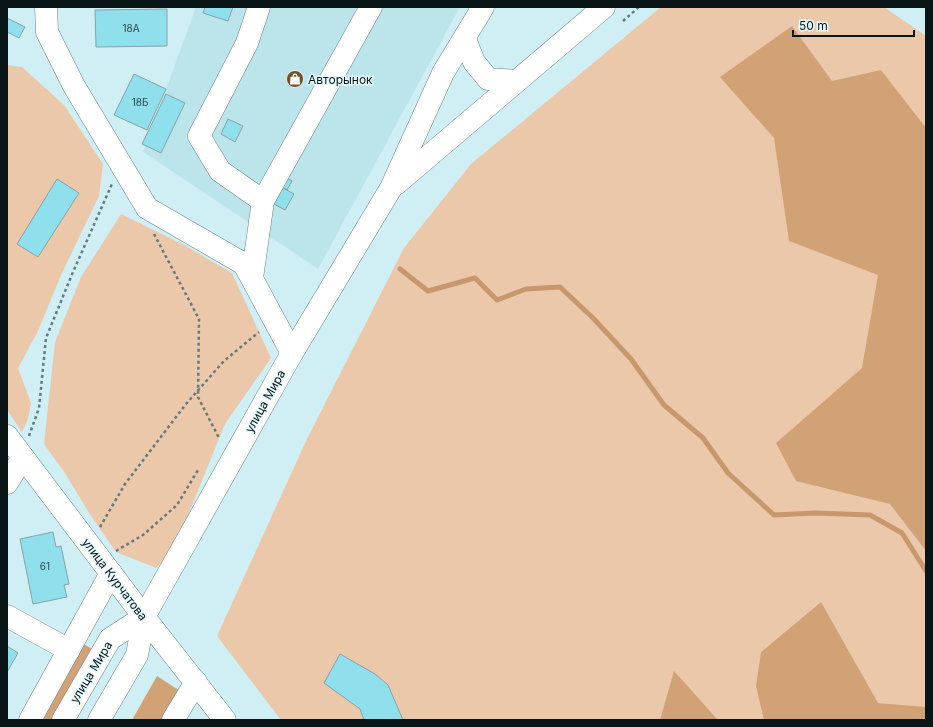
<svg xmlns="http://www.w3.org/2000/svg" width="933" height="727" viewBox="0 0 933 727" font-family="Inter,sans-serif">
  <rect width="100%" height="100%" fill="#d0eff4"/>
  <path fill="#bce5eb" d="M196 7H460L318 269 143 152Z"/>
  <g fill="#ebc8aa">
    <path d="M661 7H884L926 36V720H281L217 636 307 439 404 248 471 164Z"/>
    <path d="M7 65 22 67 64 105 103 164 99 196 61 275 38 331 18 368 31 403 28 419 22 432 7 410Z"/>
    <path d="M121 214 182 244 232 273 271 358 225 424 173 552 156 568 116 552 89 513 65 473 44 444 55 342 81 277Z"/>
  </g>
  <g fill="#d2a277">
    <path d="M792 26 832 81 881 70 926 128V551L890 504 796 481 776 443 862 368 878 275 789 241 774 138 720 77Z"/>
    <path d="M821 602 878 703 926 707V720H764L756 686 761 652Z"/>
    <path d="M74 638 92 649 52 720H29Z"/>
    <path d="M674 671 718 720H660Z"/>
    <path d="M157 676 180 691 163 720H132Z"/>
  </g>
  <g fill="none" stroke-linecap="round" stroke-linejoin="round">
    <path stroke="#c7986d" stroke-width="5" d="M400 269 428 291 475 278 497 300 526 289 560 287 593 318 631 359 664 405 703 438 728 473 774 515 815 513 870 515 902 533 926 571"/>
  </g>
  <g fill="#8fdfec" stroke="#86a3a7">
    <path d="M205 7H233L228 21 203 13Z"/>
    <path d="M167 9V46L96 47 95 10Z"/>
    <path d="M7 18 25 27 19 38 7 32Z"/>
    <path d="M134 74 166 89 147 130 114 115Z"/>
    <path d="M166 94 185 103 161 153 142 144Z"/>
    <path d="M228 119 243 126 235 142 221 134Z"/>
    <path d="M283 176 292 181 287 190 278 185Z"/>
    <path d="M57 179 79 193 38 257 17 244Z"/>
    <path d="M283 188 294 194 285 210 274 204Z"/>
    <path d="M53 532 56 547 61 546 69 584 64 585 67 597 33 604 20 539Z"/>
    <path d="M7 646 18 653 7 672Z"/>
    <path d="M340 654 375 674 388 685 403 720H364L360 709 324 683Z"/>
  </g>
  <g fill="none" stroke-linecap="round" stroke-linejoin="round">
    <g stroke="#688589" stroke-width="23">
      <g id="minor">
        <path d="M46 7 47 32 74 86 147 208 244 264 292 353"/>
        <path d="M263 201 371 7"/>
        <path d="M252 278 263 201 220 171 199 136 247 43 259 7"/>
        <path d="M7 436 144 617 225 720"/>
        <path d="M7 483 23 457"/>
        <path d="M7 616 69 650"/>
        <path d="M30 720 111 573"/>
        <path d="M173 720 196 682"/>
      </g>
    </g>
    <g stroke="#688589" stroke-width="23">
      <g id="major">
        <path d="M465 39 474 62 488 79 517 81"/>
        <path d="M396 184 604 7"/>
        <path d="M63 720 110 639 144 617"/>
        <path d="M99 720 137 655 144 617 292 353 391 188 443 73 483 7"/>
      </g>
    </g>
    <g stroke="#667a7d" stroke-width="2.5" stroke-dasharray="3 3" stroke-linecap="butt">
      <path d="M623 21 639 7"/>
      <path d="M154 234 199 319 198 397 219 438"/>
      <path d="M29 436 39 408 46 338 73 272 112 184"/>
      <path d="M100 527 125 484 186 404 224 361 259 332"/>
      <path d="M116 551 143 535 177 505 198 470"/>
    </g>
    <use href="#minor" stroke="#fff" stroke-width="22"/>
    <use href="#major" stroke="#fff" stroke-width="22"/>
  </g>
  <defs>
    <g id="shop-disc" transform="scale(0.9)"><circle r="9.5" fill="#76512c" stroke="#e7fafd"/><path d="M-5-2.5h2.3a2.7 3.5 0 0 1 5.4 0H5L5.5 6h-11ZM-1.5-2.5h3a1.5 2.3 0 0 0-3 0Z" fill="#fff"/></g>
  </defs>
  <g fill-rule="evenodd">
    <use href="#shop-disc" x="295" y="79"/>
  </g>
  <g text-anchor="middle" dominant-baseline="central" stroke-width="3" stroke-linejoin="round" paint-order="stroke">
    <g font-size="10" fill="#2b484c">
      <text x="131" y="28">18А</text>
      <text x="140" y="102">18Б</text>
      <text x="45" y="566">61</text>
    </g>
    <g font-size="12" fill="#0a1517" stroke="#e7fafd" text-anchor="start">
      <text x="308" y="79">Авторынок</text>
    </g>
    <g font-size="12" fill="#0a1517" stroke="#e7fafd">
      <text transform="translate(265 401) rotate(-61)">улица Мира</text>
      <text transform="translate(115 579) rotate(53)">улица Курчатова</text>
      <text transform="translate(91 672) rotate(-59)">улица Мира</text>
    </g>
  </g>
  <rect width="933" height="727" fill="none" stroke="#0a1517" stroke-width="16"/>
  <path d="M793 30v6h121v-6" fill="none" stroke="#0a1517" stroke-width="2"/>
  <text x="799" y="30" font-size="12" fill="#0a1517" stroke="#e7fafd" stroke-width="3" paint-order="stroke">50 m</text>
</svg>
